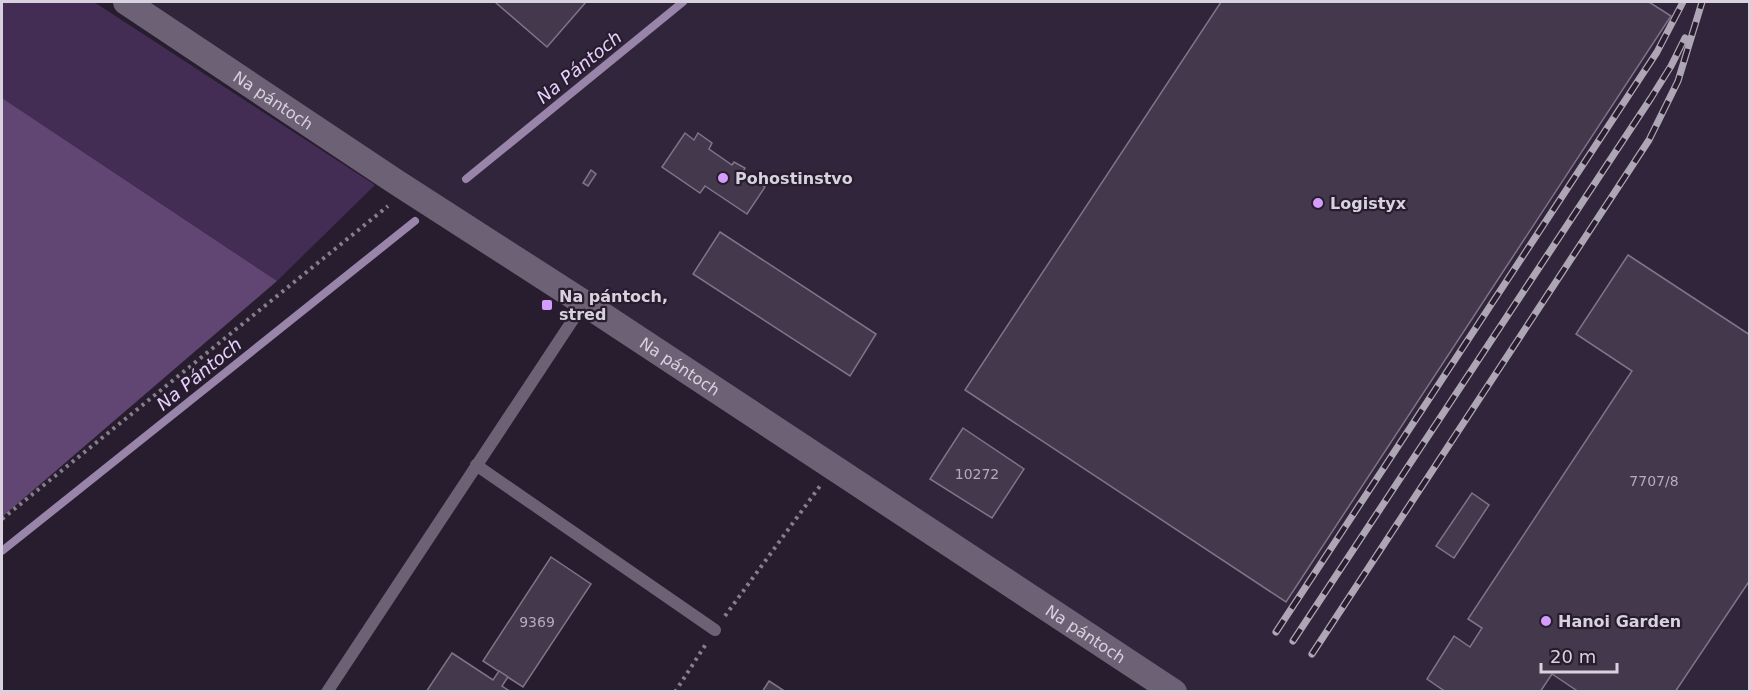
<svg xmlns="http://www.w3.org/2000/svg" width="1751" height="693" viewBox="0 0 1751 693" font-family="'DejaVu Sans',sans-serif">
  <rect width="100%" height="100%" fill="#271d2e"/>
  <path fill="#31253b" d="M126 2H1749V691H1175Z"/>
  <path fill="#442d54" d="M2 2H94L375 185 277 281 2 98Z"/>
  <path fill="#614674" d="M2 98 277 281 2 517Z"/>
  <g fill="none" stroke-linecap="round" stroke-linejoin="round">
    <g stroke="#9984aa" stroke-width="8">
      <path d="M466 179 683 2"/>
      <path d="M2 551 415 221"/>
    </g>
  </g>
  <g fill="#44394c" stroke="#7f7489" stroke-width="1.5">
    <path d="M495 2H586L547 47Z"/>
    <path d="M1221 2H1649L1671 16 1286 602 965 390Z"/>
    <path d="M685 133 694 140 698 133 712 143 709 149 732 165 734 162 745 168 743 172 765 187 747 214 705 186 700 193 662 167Z"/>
    <path d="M591 170 596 174 588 186 583 183Z"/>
    <path d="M720 232 876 334 850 376 693 274Z"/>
    <path d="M1628 255 1750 335V580L1675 692H1579L1552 674 1540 692H1446L1427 679 1454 636 1470 647 1482 628 1468 619 1632 371 1576 334Z"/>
    <path d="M963 428 1024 469 992 518 930 479Z"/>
    <path d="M1472 493 1489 505 1454 558 1436 546Z"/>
    <path d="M551 557 591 584 523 687 483 661Z"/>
    <path d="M452 653 493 680 499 671 508 677 502 686 511 692H426Z"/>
    <path d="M769 681 786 692H762Z"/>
  </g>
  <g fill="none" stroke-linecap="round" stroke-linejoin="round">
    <g stroke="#867e8c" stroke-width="4" stroke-dasharray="3 4.5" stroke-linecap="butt">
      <path d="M2 519 388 206"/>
      <path d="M725 616 820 486"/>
      <path d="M675 692 706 644"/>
    </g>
    <g stroke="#6d6176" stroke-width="12">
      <path d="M476 465 715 630"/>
      <path d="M327 692 584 303"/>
    </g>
    <path stroke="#6d6176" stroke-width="26" id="s1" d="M126 2 396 182 584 303 1174 692"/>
    <g stroke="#ada6b4" stroke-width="7">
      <g id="rail">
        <path d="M1276 632 1657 52 1683 2"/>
        <path d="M1293 641 1651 98 1671 66 1685 38"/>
        <path d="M1312 654 1649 140 1678 81 1702 2"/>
      </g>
    </g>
    <use href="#rail" stroke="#271d2e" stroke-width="4.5" stroke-dasharray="14" stroke-linecap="butt"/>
  </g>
  <g fill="#d49cfc" stroke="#271d2e" stroke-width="2">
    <circle cx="723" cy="178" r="6"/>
    <circle cx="1318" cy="203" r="6"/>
    <rect x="541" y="299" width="12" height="12" rx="3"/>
    <circle cx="1546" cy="621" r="6"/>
  </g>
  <g text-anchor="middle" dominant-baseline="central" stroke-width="4.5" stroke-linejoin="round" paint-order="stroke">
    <g font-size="14" fill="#b3acba">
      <text x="977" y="474">10272</text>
      <text x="1654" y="481">7707/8</text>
      <text x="537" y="622">9369</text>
    </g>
    <g font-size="16" fill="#d8d2de" stroke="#271d2e">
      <text stroke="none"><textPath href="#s1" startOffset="177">Na pántoch</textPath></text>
      <text stroke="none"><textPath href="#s1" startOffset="663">Na pántoch</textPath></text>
      <text stroke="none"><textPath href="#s1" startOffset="1149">Na pántoch</textPath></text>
    </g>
    <g font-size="16" font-weight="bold" fill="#d8d2de" stroke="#271d2e" text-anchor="start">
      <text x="735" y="178">Pohostinstvo</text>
      <text x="1330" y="203">Logistyx</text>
      <text x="559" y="296">Na pántoch,<tspan x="559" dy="18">stred</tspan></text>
      <text x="1558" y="621">Hanoi Garden</text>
    </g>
    <g font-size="18" font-style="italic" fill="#e8d0fc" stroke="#271d2e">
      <text transform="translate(579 67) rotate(-39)">Na Pántoch</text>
      <text transform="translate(199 374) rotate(-39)">Na Pántoch</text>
    </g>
  </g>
  <rect width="1751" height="693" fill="none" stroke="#d8d2de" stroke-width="6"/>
  <path d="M1541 663v9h76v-9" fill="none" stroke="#d8d2de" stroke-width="3"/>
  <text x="1550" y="663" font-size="18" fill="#d8d2de" stroke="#271d2e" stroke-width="4.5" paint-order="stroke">20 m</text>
</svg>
